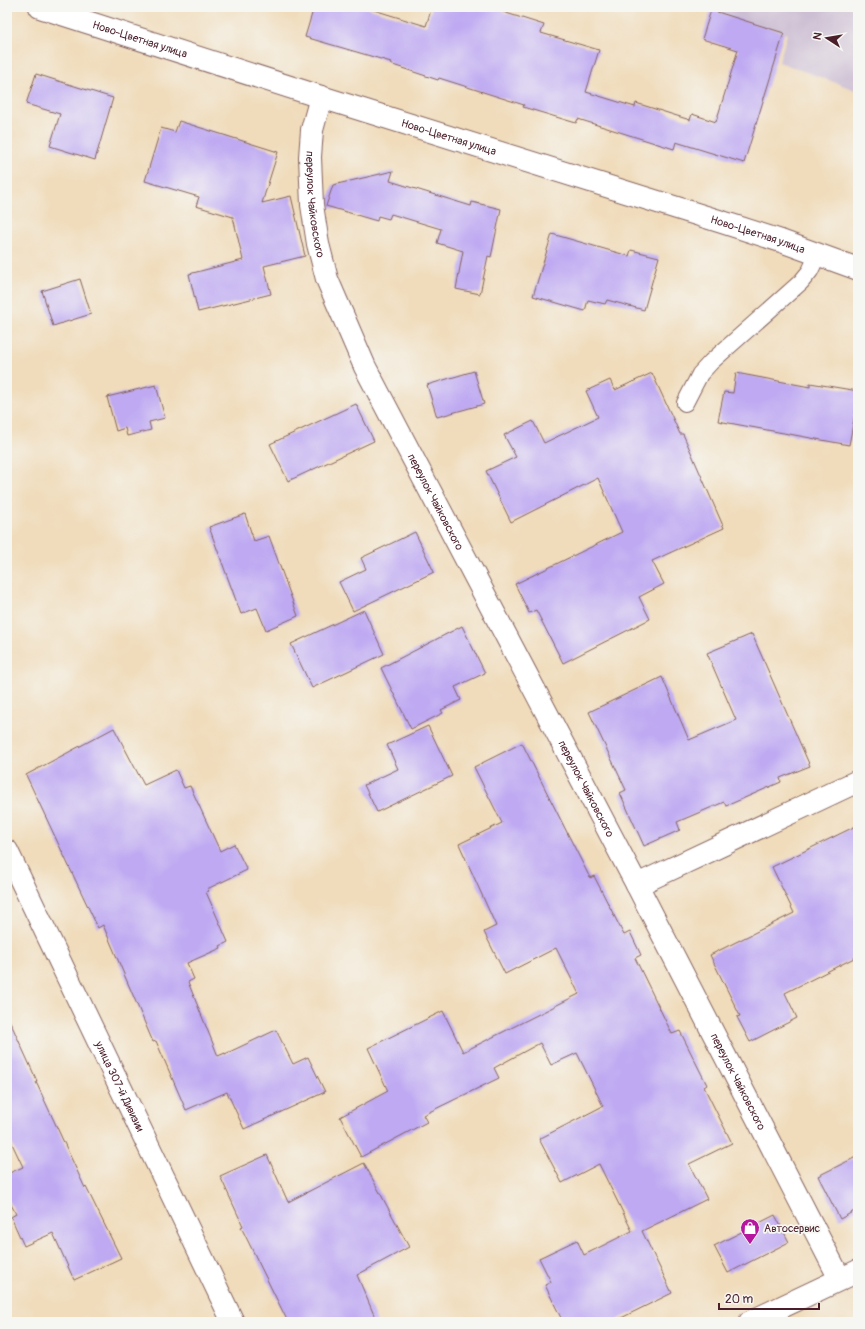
<svg xmlns="http://www.w3.org/2000/svg" width="865" height="1329" viewBox="0 0 865 1329" font-family="Pangolin,sans-serif">
  <rect width="100%" height="100%" fill="#f6f6f2"/>
  <filter id="ink" filterUnits="userSpaceOnUse"><feTurbulence type="fractalNoise" baseFrequency=".025" numOctaves="2"/><feDisplacementMap in="SourceGraphic" scale="8" xChannelSelector="R" yChannelSelector="G"/><feConvolveMatrix kernelMatrix="1 2 1 2 8 2 1 2 1" color-interpolation-filters="sRGB"/></filter>
  <filter id="wash" filterUnits="userSpaceOnUse"><feTurbulence type="fractalNoise" baseFrequency=".012" numOctaves="4" result="noise"/><feDisplacementMap in="SourceGraphic" scale="16" xChannelSelector="R" yChannelSelector="G"/><feGaussianBlur stdDeviation="0.9" result="paint"/><feColorMatrix in="noise" values="0 0 0 0 0 0 0 0 0 0 0 0 0 0 0 0 0 1.4 0 .05"/><feComposite in="paint" operator="in"/></filter>
  <g filter="url(#wash)">
    <rect width="100%" height="100%" fill="#f0dcbb"/>
    <path fill="#ccbed3" d="M700 7H858V91L779 62 787 34Z"/>
    <g id="blocks">
      <g fill="#bea9f2">
        <path d="M314 7H364L426 26 432 7H505L503 12 544 25 541 33 599 50 586 92 635 107 636 103 690 120 692 114 716 122 738 50 702 39 711 10 784 33 744 163 676 142 674 149 578 119 576 123 523 107 524 105 439 78 438 80 390 64 391 62 305 37Z"/>
        <path d="M36 74 113 98 95 160 50 146 60 114 26 104Z"/>
        <path d="M179 121 278 152 262 203 291 196 305 256 264 266 271 294 198 312 189 274 243 260 233 217 196 206 199 197 145 181 161 128 175 132Z"/>
        <path d="M393 171 390 181 471 206 472 202 501 209 491 257 488 256 480 294 456 289 463 251 437 243 441 229 391 214 389 219 378 216 377 221 326 206 333 185Z"/>
        <path d="M552 234 629 256 631 250 659 257 644 310 607 300 605 304 588 300 585 311 533 296Z"/>
        <path d="M80 279 91 314 53 326 42 291Z"/>
        <path d="M474 371 484 404 437 417 427 385Z"/>
        <path d="M652 373 680 434H683L724 528 652 561 664 584 639 597 650 619 563 663 536 610 529 613 515 584 622 532 598 478 511 522 486 471 516 457 504 435 533 421 544 443 598 417 586 391 610 380 615 390Z"/>
        <path d="M736 373 810 387V383L858 391V398L849 445 718 421 724 392 733 393Z"/>
        <path d="M156 385 165 418 149 422 151 430 127 436 125 428 116 431 107 397Z"/>
        <path d="M356 404 374 441 288 481 270 444Z"/>
        <path d="M245 514 254 541 269 536 298 616 266 630 257 608 241 614 209 527Z"/>
        <path d="M415 532 434 572 353 611 339 582 366 569 361 558Z"/>
        <path d="M364 610 384 654 312 688 291 644Z"/>
        <path d="M462 626 485 673 455 687 461 700 441 710 443 713 411 729 381 668Z"/>
        <path d="M752 634 810 766 780 778 781 782 726 806 724 802 677 822 680 830 644 846 620 793 626 790 589 712 662 677 689 740 736 720 707 653Z"/>
        <path d="M428 726 452 776 377 812 364 785 398 769 387 745Z"/>
        <path d="M114 728 144 785 176 770 184 788 190 786 220 851 234 844 247 870 207 889 209 891 206 892 228 942 220 946 221 948 187 963 194 979 188 982 218 1056 225 1053V1054L276 1030 293 1064 308 1057 325 1092 244 1129 227 1092 186 1110 156 1041 153 1042 103 925 98 928 26 775Z"/>
        <path d="M522 743 590 878 594 876 624 935 630 932 641 955 635 958 672 1034 680 1031 707 1085 704 1087 732 1143 689 1164 707 1199 642 1231 672 1293 613 1322H563L545 1285 551 1282 539 1258 577 1240 584 1255 632 1231 599 1164 562 1183 539 1139 603 1106 577 1053 551 1065 540 1043 494 1068 499 1078 423 1115 427 1122 361 1157 340 1117 388 1091 368 1048 443 1011 463 1052 579 994 556 948 505 974 484 932 496 926 459 844 502 823 474 767Z"/>
        <path d="M858 825V956L785 993 797 1018 750 1042 737 1017 740 1016 710 955 794 913 772 867Z"/>
        <path d="M7 1015 37 1081 36 1082 85 1188 86 1187 121 1258 74 1280 53 1233 24 1246 11 1217 16 1214 7 1197V1174L23 1167 7 1133Z"/>
        <path d="M267 1155 288 1202 364 1163 409 1247 357 1275 377 1322H288L241 1227 243 1226 220 1176Z"/>
        <path d="M858 1156V1209L840 1219 818 1176Z"/>
        <path d="M775 1215 789 1242 728 1273 714 1246Z"/>
      </g>
    </g>
  </g>
  <g filter="url(#ink)">
    <use href="#blocks" fill-opacity="0" stroke="#84615d" stroke-width="1"/>
    <g fill="none" stroke-linecap="round" stroke-linejoin="round">
      <g stroke="#84615d" stroke-width="18">
        <path id="lane" d="M685 403 700 374 711 362 801 282 810 271 818 254"/>
      </g>
      <g stroke="#84615d" stroke-width="24">
        <g id="street">
          <path id="s1" d="M40 7 321 97 722 222 781 241 858 269"/>
          <path id="s2" d="M321 97 312 130 310 157 312 205 318 244 327 279 365 367 637 885 840 1279"/>
          <path id="s3" d="M7 851 233 1322"/>
          <path d="M637 885 858 781"/>
        </g>
      </g>
      <g stroke="#84615d" stroke-width="24">
        <path id="secondary" d="M750 1322 858 1271"/>
      </g>
      <use href="#lane" stroke="#fff" stroke-width="16"/>
      <use href="#street" stroke="#fff" stroke-width="22"/>
      <use href="#secondary" stroke="#fff" stroke-width="22"/>
    </g>
  </g>
  <defs>
    <g id="shop-pin" transform="scale(1)"><path d="M0 17L-7.5 6A9.5 9.5 0 1 1 7.5 6Z" fill="#b5179e" stroke="#f6f6f2"/><path d="M-5-2.5h2.3a2.7 3.5 0 0 1 5.4 0H5L5.5 6h-11ZM-1.5-2.5h3a1.5 2.3 0 0 0-3 0Z" fill="#fff"/></g>
  </defs>
  <g fill-rule="evenodd">
    <use href="#shop-pin" x="750" y="1228"/>
  </g>
  <g text-anchor="middle" dominant-baseline="central" stroke-width="3.5" stroke-linejoin="round" paint-order="stroke">
    <g font-size="11" fill="#4a1f2b" stroke="#f6f6f2">
      <text stroke="none"><textPath href="#s1" startOffset="105">Ново-Цветная улица</textPath></text>
      <text stroke="none"><textPath href="#s1" startOffset="429">Ново-Цветная улица</textPath></text>
      <text stroke="none"><textPath href="#s2" startOffset="109">переулок Чайковского</textPath></text>
      <text stroke="none"><textPath href="#s1" startOffset="753">Ново-Цветная улица</textPath></text>
      <text stroke="none"><textPath href="#s2" startOffset="433">переулок Чайковского</textPath></text>
      <text stroke="none"><textPath href="#s2" startOffset="757">переулок Чайковского</textPath></text>
      <text stroke="none"><textPath href="#s2" startOffset="1087">переулок Чайковского</textPath></text>
      <text stroke="none"><textPath href="#s3" startOffset="261">улица 307-й Дивизии</textPath></text>
    </g>
    <g font-size="11" fill="#4a1f2b" stroke="#f6f6f2" text-anchor="start">
      <text x="764" y="1228">Автосервис</text>
    </g>
  </g>
  <rect width="865" height="1329" fill="none" stroke="#f6f6f2" stroke-width="24"/>
  <g transform="translate(827 38) rotate(282)" stroke="#f6f6f2" stroke-width="3" paint-order="stroke">
  <path d="M0-3L7 15L0 10L-7 15Z" fill="#4a1f2b"/>
  <text y="-6" font-size="11" font-weight="bold" text-anchor="middle" fill="#4a1f2b">N</text>
  </g>
  <path d="M719 1303v6h100v-6" fill="none" stroke="#4a1f2b" stroke-width="2"/>
  <text x="725" y="1303" font-size="12" fill="#4a1f2b" stroke="#f6f6f2" stroke-width="3" paint-order="stroke">20 m</text>
</svg>
